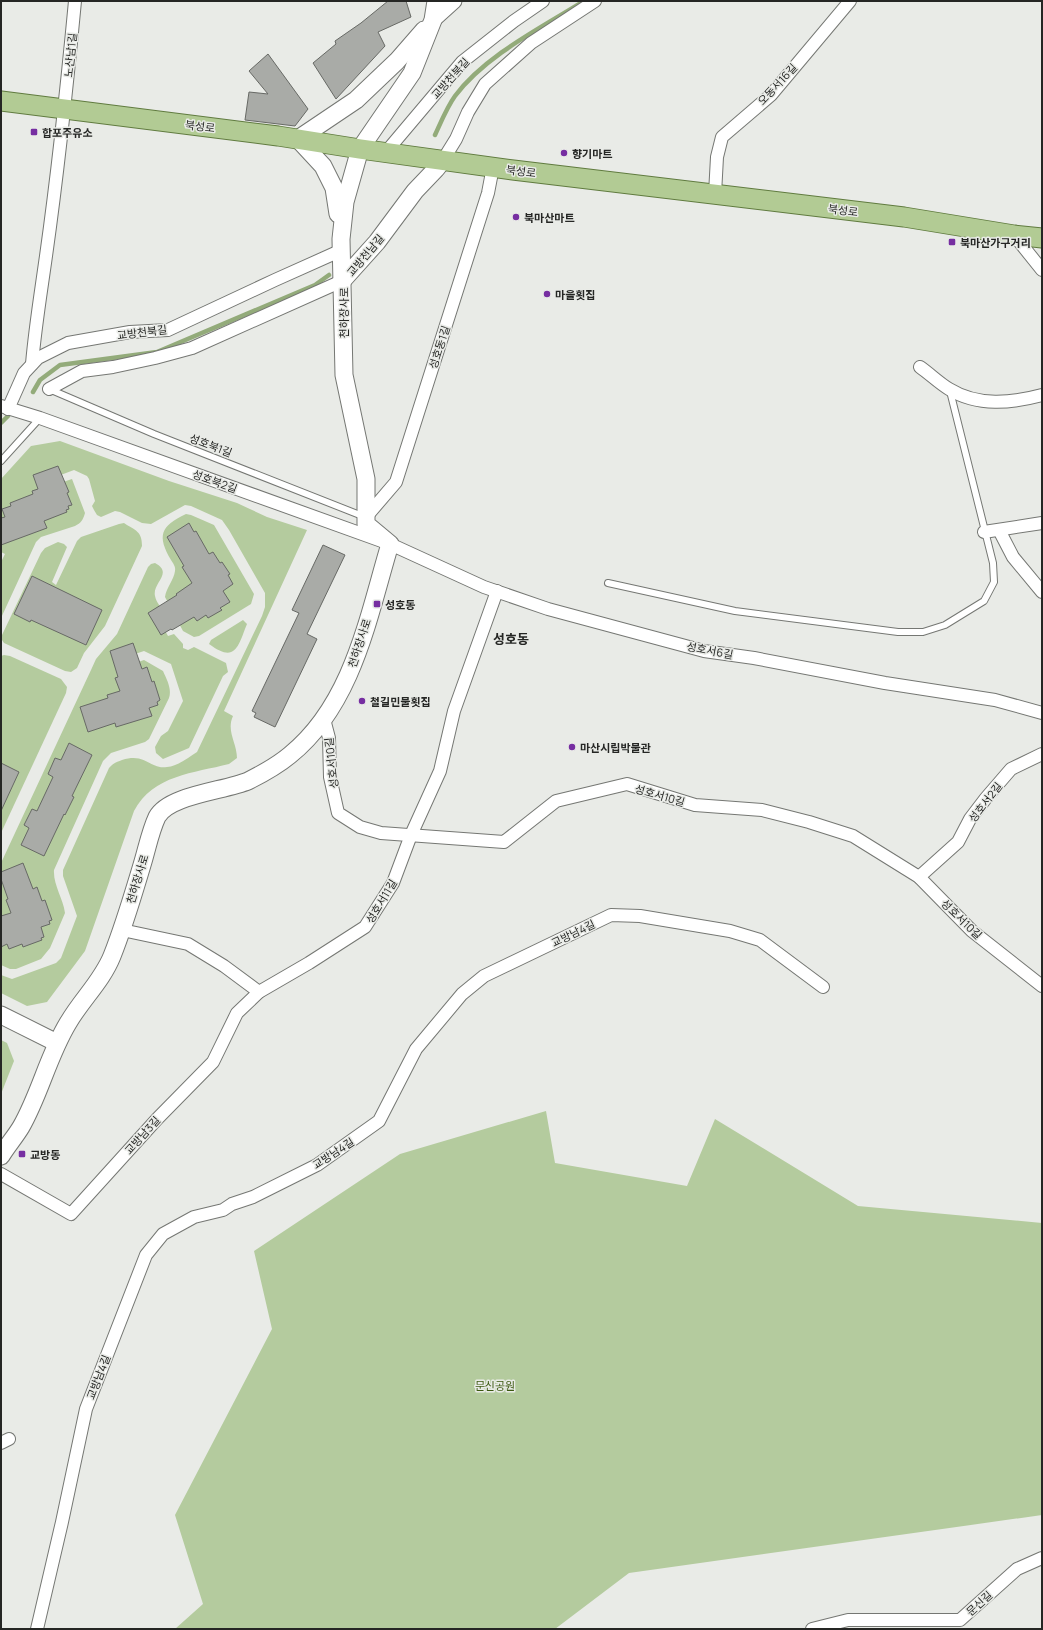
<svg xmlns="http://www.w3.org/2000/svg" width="1043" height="1630" viewBox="0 0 1043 1630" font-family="Manrope,'Noto Sans KR',sans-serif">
  <rect width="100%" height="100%" fill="#e9ebe7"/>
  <g fill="#b4cb9e">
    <path d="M60 441 169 481 237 503 267 517 307 530 224 711 233 716C226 731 237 743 237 758L229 764C194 773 153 775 134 811L85 951 47 1002 27 1006 1 993V975L12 979 56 963 61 958 77 916 63 876V870L109 768C113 763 117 762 122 760 146 752 150 770 167 767 178 766 188 758 197 752L262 616 265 607V593L229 530 222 520 191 506 185 505 151 524 142 523 120 512 115 511 101 517 97 515 94 510 92 506 95 501 89 479 87 476 74 470 58 476 60 483 72 479 85 513C83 520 81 523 75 526L41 537 36 542 1 618V562L5 554 1 552V479L31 446Z"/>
    <path d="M186 514 191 515 214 525 254 594 251 604 199 636 194 637 183 631 165 597C166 588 174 580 175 571 176 567 173 563 171 560 157 536 160 526 186 514Z"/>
    <path d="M124 523C136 531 142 531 142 546L105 626 84 653 77 668 71 672 65 671 4 643 2 640V635L41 553 45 548 58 542 64 544 67 547 52 582 56 585 77 541 81 537 119 524Z"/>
    <path d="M155 563C174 573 152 583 155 596 156 602 162 609 165 613L158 618 168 636 174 634 183 644V648L188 650 194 647 226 663 228 672 223 676 189 748 163 759 156 753 155 747 161 736 168 731 183 701 171 664 144 651 135 654 138 662 144 660 163 671C167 680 172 689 169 698L149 739 145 742 111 753 103 761 54 870C53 885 63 898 65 913L50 948 41 959 16 969H10L1 965V863L91 670 96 659 117 634 148 567 151 564Z"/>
    <path d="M243 620 247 624C238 646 236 664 209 644L211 640Z"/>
    <path d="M4 655 10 656 61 679 67 687 66 693 1 833V656Z"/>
    <path d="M1 1040 7 1043 14 1061 1 1094Z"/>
    <path d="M546 1111 555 1163 687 1186 715 1119 858 1206 1042 1223V1515L629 1573 555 1629H175L203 1604 175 1515 272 1329 254 1251 400 1154Z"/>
  </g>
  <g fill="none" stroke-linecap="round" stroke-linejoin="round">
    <g stroke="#93ab7a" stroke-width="4.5">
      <path d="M435 135C441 122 447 107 455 96 486 55 541 28 584 1"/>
      <path d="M33 392 40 380 60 365 157 352 315 285 329 275"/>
      <path d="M1 423 8 416"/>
    </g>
  </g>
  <g fill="#a9aba7" stroke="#676965">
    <path d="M388 1H406L411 17 378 32 385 46 336 99 313 63 336 44 335 41 361 23Z"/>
    <path d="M268 54 308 109 295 126 245 120 249 92 268 94 249 71Z"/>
    <path d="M58 466 69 492 67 493 72 505 68 506 69 509 66 510 67 512 44 521 47 528 1 545V518L5 517 2 509 11 506 10 503 33 494 32 491 38 489 33 475Z"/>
    <path d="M189 523 194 532 196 531 209 554 213 552 220 563 222 562 230 574 228 575 233 584 223 591 230 602 220 608 222 610 208 618 206 615 197 621 194 617 172 630 171 629 161 635 148 613 177 595 176 594 192 583 182 567 184 566 167 537Z"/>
    <path d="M323 545 345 555 307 634 317 639 275 727 254 717 256 713 252 711 299 613 292 610Z"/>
    <path d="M32 576 102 610 86 645 31 620 30 622 14 614Z"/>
    <path d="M133 643 142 669 147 667 152 682 154 681 160 700 157 702 158 705 149 708 152 716 116 727 115 723 88 732 80 707 108 698 107 695 120 691 115 678 118 677 110 651Z"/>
    <path d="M69 743 92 755 72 796 74 797 65 815 64 814 44 856 21 845 29 828 24 825 32 809 37 811 53 777 48 774 55 758 61 760Z"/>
    <path d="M1 763 19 772 1 811Z"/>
    <path d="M23 863 33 889 37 887 42 901 45 900 52 920 49 921 50 924 41 927 44 937 41 938 42 940 23 947 22 944 9 949 7 944 1 947V916L11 913 6 900 8 899 1 879V872Z"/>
  </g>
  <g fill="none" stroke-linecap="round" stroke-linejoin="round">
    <g stroke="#757773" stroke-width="8">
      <g id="service">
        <path d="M49 389 154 434 365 517"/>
        <path d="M1 461 40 418"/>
        <path d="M608 583 735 611 898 632H923L945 625 984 601 994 582 993 563 950 391"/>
      </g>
    </g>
    <g stroke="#757773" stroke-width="14">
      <g id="minor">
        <path d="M386 152 462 62 514 21 543 1"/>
        <path d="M443 160 456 139 468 112 485 84 531 43 595 1"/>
        <path d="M715 194 717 157 722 137 771 95 850 1"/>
        <path d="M1014 235 1042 270"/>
        <path d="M32 364C35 328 41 292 46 256 58 171 67 86 75 1"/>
        <path d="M920 367C930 374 939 383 949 389 978 407 1012 403 1042 395"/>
        <path d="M49 389 82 371 113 367 155 358 192 348 342 281"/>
        <path d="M1 406 40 418 390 544 484 587 548 609 704 651 754 658 885 683 995 700 1042 713"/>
        <path d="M8 409 24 373 38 358 68 343 130 332 168 330 275 280 342 250"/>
        <path d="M366 517 396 482 488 193 493 167"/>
        <path d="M999 530 1013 557 1042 592"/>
        <path d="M984 532 1042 523"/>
        <path d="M324 719 329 738 330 777 338 813 360 827 381 833 504 842 556 801 627 784 695 805 762 810 809 822 853 836 919 877 972 931 1042 986"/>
        <path d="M919 877 958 842 970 819 986 798 1011 769 1042 754"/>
        <path d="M122 930 188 944 224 966 259 992"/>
        <path d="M1 1174 71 1214 157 1119 213 1062 237 1013 259 992 309 963 365 927 393 883 411 835 440 771 454 711 497 591"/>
        <path d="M1 1443 9 1439"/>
        <path d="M37 1629 62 1522 86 1409 146 1255 163 1234 194 1217 223 1210 232 1204 253 1197 317 1165 379 1121 416 1049 462 994 484 976 611 915 640 916 730 931 760 940 823 987"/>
        <path d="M812 1629 848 1620H960L1017 1569 1042 1558"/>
      </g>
    </g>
    <g stroke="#757773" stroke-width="17">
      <path id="tertiary" d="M433 20 454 1"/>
    </g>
    <g stroke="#757773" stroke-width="19">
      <g id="secondary">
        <path d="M338 214 334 188 323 166 298 139 356 100 397 61 424 30"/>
        <path d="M342 281 377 242 415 191 436 169 443 160"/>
        <path d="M1 1015 57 1043"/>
        <path d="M1 1156C7 1146 15 1137 21 1127 40 1094 48 1056 68 1023 82 999 102 981 112 956 124 926 133 895 142 865 147 849 150 832 157 817 169 795 224 791 248 781 262 774 278 765 290 755 353 704 368 617 390 544L366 524V479L344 375 341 239 345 202 360 149 412 73 433 20 436 1"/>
      </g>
    </g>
    <g stroke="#607b3f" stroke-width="21">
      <path id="primary" d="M1 101 278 136 360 149 513 170 904 217 1014 235 1042 238"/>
    </g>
    <use href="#service" stroke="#fff" stroke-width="6"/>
    <use href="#minor" stroke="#fff" stroke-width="12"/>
    <use href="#tertiary" stroke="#fff" stroke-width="15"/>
    <use href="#secondary" stroke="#fff" stroke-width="17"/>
    <use href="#primary" stroke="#b2cb94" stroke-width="19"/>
  </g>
  <g fill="#762ea1" stroke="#e9ebe7" stroke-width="1.5">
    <rect x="30" y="128" width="8" height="8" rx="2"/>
    <circle cx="564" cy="153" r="4"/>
    <circle cx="516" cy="217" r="4"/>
    <rect x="948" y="238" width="8" height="8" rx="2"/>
    <circle cx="547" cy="294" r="4"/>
    <rect x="373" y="600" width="8" height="8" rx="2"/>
    <circle cx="362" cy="701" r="4"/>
    <circle cx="572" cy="747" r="4"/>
    <rect x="18" y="1150" width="8" height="8" rx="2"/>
  </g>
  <g text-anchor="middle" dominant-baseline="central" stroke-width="3" stroke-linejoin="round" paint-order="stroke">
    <g font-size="11" fill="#252624" stroke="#e9ebe7">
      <text transform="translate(70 55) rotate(-84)">노산남1길</text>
      <text transform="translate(450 78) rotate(-48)">교방천북길</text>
      <text transform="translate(777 84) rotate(-47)">오동서16길</text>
      <text transform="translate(200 126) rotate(7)">북성로</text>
      <text transform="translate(521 171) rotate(7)">북성로</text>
      <text transform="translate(843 210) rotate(7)">북성로</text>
      <text transform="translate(365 255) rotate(-50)">교방천남길</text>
      <text transform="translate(343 313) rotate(-90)">천하장사로</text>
      <text transform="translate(142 332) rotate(-7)">교방천북길</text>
      <text transform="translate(439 347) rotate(-72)">성호동1길</text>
      <text transform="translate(211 445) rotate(21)">성호북1길</text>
      <text transform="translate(215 481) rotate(20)">성호북2길</text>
      <text transform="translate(359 643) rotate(-72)">천하장사로</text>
      <text transform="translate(710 650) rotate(11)">성호서6길</text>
      <text transform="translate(331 763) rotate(-96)">성호서10길</text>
      <text transform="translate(660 795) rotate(16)">성호서10길</text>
      <text transform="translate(985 802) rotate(-52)">성호서2길</text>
      <text transform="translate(137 879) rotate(-73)">천하장사로</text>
      <text transform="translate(381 901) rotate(-59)">성호서11길</text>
      <text transform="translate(962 919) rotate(44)">성호서10길</text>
      <text transform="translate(573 933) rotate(-26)">교방남4길</text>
      <text transform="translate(142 1135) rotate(-48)">교방남3길</text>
      <text transform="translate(333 1153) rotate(-33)">교방남4길</text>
      <text transform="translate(98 1377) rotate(-69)">교방남4길</text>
      <text transform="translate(979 1603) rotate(-42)">문신길</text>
    </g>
    <g font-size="11" font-weight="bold" fill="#252624" stroke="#e9ebe7" text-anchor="start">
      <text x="42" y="132">합포주유소</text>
      <text x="572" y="153">향기마트</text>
      <text x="524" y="217">북마산마트</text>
      <text x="960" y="242">북마산가구거리</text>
      <text x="555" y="294">마을횟집</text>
      <text x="385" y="604">성호동</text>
      <text x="370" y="701">철길민물횟집</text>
      <text x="580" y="747">마산시립박물관</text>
      <text x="30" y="1154">교방동</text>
    </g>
    <g font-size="11" fill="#3c5910" stroke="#e9ebe7">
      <text x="495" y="1385">문신공원</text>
    </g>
    <g font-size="13" font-weight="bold" fill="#252624" stroke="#e9ebe7">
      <text x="511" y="639">성호동</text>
    </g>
  </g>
  <rect width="1043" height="1630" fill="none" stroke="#252624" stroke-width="4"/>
</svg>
